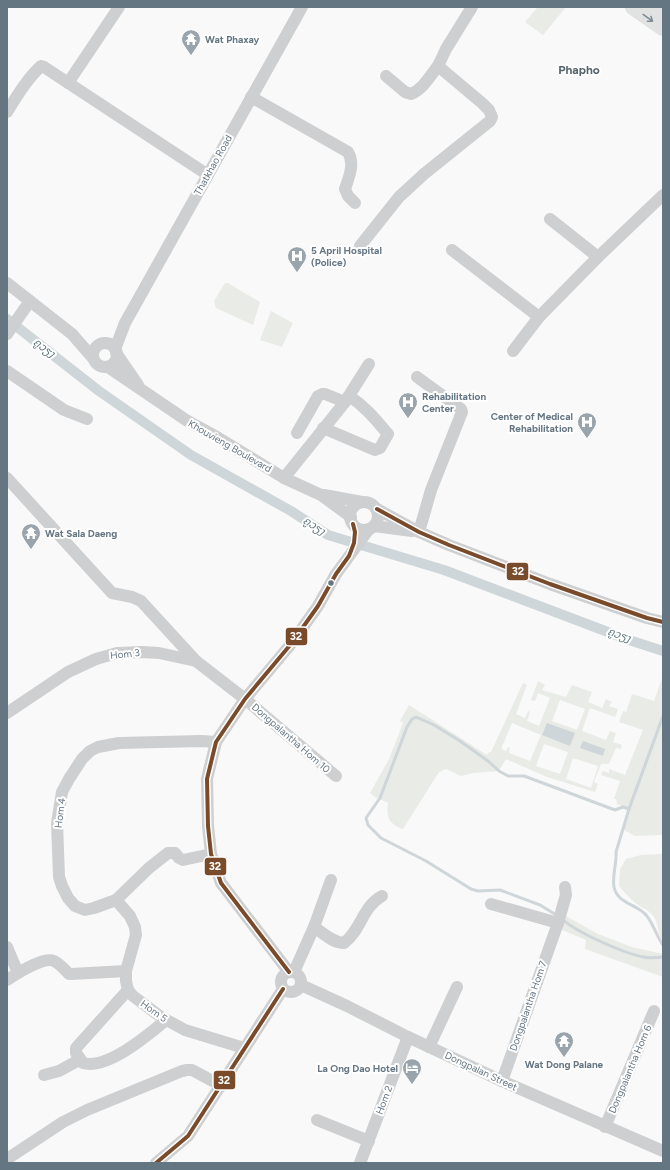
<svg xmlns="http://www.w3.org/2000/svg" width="670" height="1170" viewBox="0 0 670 1170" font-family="Figtree,'Noto Sans Lao',sans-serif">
  <rect width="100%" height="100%" fill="#f9f9f9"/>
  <g fill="#e8ebe6" fill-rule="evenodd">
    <path d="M538 7H566L543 35 525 22Z"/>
    <path d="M225 283H228L260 302 253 325 216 308 214 301Z"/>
    <path d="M271 311 293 323 282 347 260 340Z"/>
    <path d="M663 676V835L635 836 622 829 629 809 617 804 616 799H614L620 781 601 775 603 771 609 773V769L625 775 643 730 619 722 623 711 626 712 632 694 654 701Z"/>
    <path d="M538 681 545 685 542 690 566 697 572 685 592 692 588 702 602 708 606 699 612 702 609 706 618 709 615 717 590 708 582 731 606 740 610 731 616 733 613 742 622 745 621 749 616 748 609 764H601L594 782 598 784 595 792 547 777 506 759 499 771 473 773 461 776 446 769 439 772 403 829C389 824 386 818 388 803L375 797 370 793 389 759 403 723 400 721 409 705 487 755 489 752H491L523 683 527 685 516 714 525 718 528 711 530 712 527 721 539 726 550 698 538 693 535 701 531 700ZM560 700 585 709 577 730 552 721ZM512 723 541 735 530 761 509 753 510 748 508 747 506 751 501 749ZM544 744 568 752 560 774 536 766ZM573 758 598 766 591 788 566 779Z"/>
    <path d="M663 854V941C657 934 659 924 654 917 650 910 643 909 637 904 630 899 625 893 619 886L620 869 626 859 641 855Z"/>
    <path d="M566 916 598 934 632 947 663 954V977L585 949 586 940 562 930Z"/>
  </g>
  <g fill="#ced6d9">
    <path d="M547 723 575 733 570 746 542 735Z"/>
    <path d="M583 741 605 749 603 756 580 748Z"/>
  </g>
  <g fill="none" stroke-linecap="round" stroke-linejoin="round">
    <g stroke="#ced6d9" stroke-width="3">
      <path d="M629 809 663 716"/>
      <path d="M558 916 540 905 500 890 478 891 471 889 426 861 381 838 368 825 366 818 380 798 407 727 412 719 416 717 434 725 460 741 488 761 499 771 508 776H524L615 810 623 807 629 809 616 852C617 863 612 875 614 887 617 902 634 904 644 913 652 919 656 936 663 945"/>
      <path d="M562 919C576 932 625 954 644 957 650 959 657 957 663 957"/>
    </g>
    <path stroke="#ced6d9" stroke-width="10" d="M7 319 99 391 191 455 291 511 328 535 444 570 629 640 663 651"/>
    <g stroke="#d5d6d7" stroke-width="16">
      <g id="major">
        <path d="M633 7 663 28"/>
        <path d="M654 7 663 14"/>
      </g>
    </g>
    <g stroke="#cecfd0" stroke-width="12">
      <path d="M386 76 405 92 411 94C423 89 430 76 438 66"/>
      <path d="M68 83 119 7"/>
      <path d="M251 97 348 152C355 164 349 177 345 189L348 196 355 203"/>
      <path d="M7 112C17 96 27 79 41 66L44 67 208 175"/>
      <path d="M550 219 598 257"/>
      <path d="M360 246 399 197 424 174 490 121 492 117 489 110 482 103 438 66 446 49 472 7"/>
      <path d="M452 250 539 317"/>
      <path d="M7 283 72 334 92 357"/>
      <path d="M7 334 30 301"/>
      <circle cx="105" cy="355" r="12"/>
      <path d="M115 349 125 323 302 7"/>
      <path d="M513 351 539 317 598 257 663 195"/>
      <path d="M116 353 138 385"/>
      <path d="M108 367 186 420 217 437 284 478 321 495 351 517"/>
      <path d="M7 371 64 410 87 419"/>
      <path d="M417 377 461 409 462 412 431 490 419 532"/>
      <path d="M323 428 375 450 380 448 388 434C376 420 365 406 349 396"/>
      <path d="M297 433 318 396 322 394H325L345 402"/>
      <path d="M7 478 112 593 132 597 141 601 196 661"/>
      <path d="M284 478 345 402 369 364"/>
      <path d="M324 495 362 502"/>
      <circle cx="364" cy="516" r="14"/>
      <path d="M377 509 419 532 449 545 550 584 647 618 663 622"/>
      <path d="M374 526 412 531"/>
      <path d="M7 713 68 672 96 659 117 653 142 652 159 653 196 661 245 699 336 776"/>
      <path d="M216 742 202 741 119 743 98 747 90 751 82 759 69 779 62 792 57 823 59 877 62 886 68 898 75 906 85 910 94 908 116 900 130 916 135 927 136 935 126 971V981L128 990 133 996 161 1017 185 1030 244 1048"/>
      <path d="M116 900 149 868 168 853H175L179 858 183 860 211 854"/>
      <path d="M491 904 558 923 502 1081"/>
      <path d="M558 923 566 895 565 887"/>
      <path d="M314 927C323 933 333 943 344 943 362 929 362 907 382 896"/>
      <path d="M7 947 18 973"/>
      <circle cx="291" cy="982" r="10"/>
      <path d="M289 972 221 883 211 854 208 826 207 779 216 742 245 699 291 644 318 606 336 574 369 529"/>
      <path d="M294 972 314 927 331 880"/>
      <path d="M7 980C16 974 44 956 54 961 59 963 64 969 69 974H71L126 971"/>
      <path d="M301 985 347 1006 408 1037 502 1081 663 1151"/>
      <path d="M128 990 76 1048V1053L83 1063C107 1070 148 1035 166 1020"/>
      <path d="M429 1047 457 987"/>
      <path d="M44 1075 59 1071 79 1060"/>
      <path d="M317 1120 369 1141"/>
      <path d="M605 1127 654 1011"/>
      <path d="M7 1159 63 1122 87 1110 182 1071 187 1070H192L222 1086"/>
      <path d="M156 1163 188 1136 283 989"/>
      <path d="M360 1163 408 1037"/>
    </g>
    <use href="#major" stroke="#e1e2e2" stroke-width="15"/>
    <g stroke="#fff" stroke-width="7">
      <g id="bus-1">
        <path d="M377 509 419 532 449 545 550 584 647 618 663 622"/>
        <path d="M289 972 221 883 211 854 208 826 207 779 216 742 245 699 291 644 318 606 336 574 349 556 354 543 355 532 353 524"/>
        <path d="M156 1163 188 1136 283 989"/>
      </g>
    </g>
    <use href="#bus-1" stroke="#7a4b2a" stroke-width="4"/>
  </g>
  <defs><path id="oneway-shaft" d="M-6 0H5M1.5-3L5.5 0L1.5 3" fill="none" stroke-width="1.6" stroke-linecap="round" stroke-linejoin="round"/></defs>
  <use stroke="#7e8c96" href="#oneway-shaft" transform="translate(648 18) rotate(36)"/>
  <defs>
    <g id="temple-pin" transform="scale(1)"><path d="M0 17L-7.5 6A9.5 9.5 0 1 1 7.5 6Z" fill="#99a4ac" stroke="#fff"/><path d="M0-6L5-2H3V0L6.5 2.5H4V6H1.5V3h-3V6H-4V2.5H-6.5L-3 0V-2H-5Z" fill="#fff"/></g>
    <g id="hospital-pin" transform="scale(1)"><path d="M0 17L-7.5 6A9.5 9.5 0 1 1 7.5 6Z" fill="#99a4ac" stroke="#fff"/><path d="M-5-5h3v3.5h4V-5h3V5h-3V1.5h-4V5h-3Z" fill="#fff"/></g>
    <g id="hotel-pin" transform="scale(1)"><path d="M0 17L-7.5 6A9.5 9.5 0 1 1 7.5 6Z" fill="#99a4ac" stroke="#fff"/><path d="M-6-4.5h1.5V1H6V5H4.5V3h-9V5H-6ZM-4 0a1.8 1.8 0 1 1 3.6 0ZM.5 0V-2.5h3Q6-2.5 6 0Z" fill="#fff"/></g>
  </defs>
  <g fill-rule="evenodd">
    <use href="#temple-pin" x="191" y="39"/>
    <use href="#hospital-pin" x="297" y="256"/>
    <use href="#hospital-pin" x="408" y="402"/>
    <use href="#hospital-pin" x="587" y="422"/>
    <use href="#temple-pin" x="31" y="533"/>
    <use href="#temple-pin" x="564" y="1041"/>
    <use href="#hotel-pin" x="412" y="1068"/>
  </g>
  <circle fill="#657683" stroke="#fff" stroke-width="1.5" cx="331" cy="583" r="3.5"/>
  <g text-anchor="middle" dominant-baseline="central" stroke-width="4" stroke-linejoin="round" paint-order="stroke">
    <g font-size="10" font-weight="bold" fill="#657683" stroke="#fff" text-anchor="start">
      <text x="205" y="39">Wat Phaxay</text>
      <text x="311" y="250">5 April Hospital<tspan x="311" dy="12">(Police)</tspan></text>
      <text x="422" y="396">Rehabilitation<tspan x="422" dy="12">Center</tspan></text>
      <text x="573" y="416" text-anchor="end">Center of Medical<tspan x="573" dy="12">Rehabilitation</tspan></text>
      <text x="45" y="533">Wat Sala Daeng</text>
      <text x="564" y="1064" text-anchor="middle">Wat Dong Palane</text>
      <text x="398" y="1068" text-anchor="end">La Ong Dao Hotel</text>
    </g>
    <g font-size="10" fill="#657683" stroke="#fff">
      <text transform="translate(213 165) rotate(-61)">Thatkhao Road</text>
      <text transform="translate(230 446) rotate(30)">Khouvieng Boulevard</text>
      <text transform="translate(125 654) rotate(-6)">Hom 3</text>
      <text transform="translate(291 738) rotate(41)">Dongpalantha Hom 10</text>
      <text transform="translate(60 813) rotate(-83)">Hom 4</text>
      <text transform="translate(528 1006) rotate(-71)">Dongpalantha Hom 7</text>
      <text transform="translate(154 1011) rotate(35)">Hom 5</text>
      <text transform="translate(630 1069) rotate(-67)">Dongpalantha Hom 6</text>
      <text transform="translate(481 1071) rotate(25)">Dongpalan Street</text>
      <text transform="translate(384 1100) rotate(-69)">Hom 2</text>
    </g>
    <g font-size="11" font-style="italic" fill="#60757c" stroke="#fff">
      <text transform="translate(44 348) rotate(38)">ຄູວຽງ</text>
      <text transform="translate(314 526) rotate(34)">ຄູວຽງ</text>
      <text transform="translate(619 635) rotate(20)">ຄູວຽງ</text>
    </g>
    <g font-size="12" font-weight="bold" fill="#57646e" stroke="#fff">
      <text x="579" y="70">Phapho</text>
    </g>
  </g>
  <g stroke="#fff" stroke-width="1.5">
    <rect x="506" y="562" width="23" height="19" rx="4" fill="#7a4b2a"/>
    <rect x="285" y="627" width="23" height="19" rx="4" fill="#7a4b2a"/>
    <rect x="204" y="857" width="23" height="19" rx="4" fill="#7a4b2a"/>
    <rect x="213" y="1070" width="23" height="20" rx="4" fill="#7a4b2a"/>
  </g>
  <g font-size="11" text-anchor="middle" font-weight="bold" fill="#fff">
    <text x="518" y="575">32</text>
    <text x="296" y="640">32</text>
    <text x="215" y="870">32</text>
    <text x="224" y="1084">32</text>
  </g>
  <rect width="670" height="1170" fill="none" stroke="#657683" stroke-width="16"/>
</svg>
